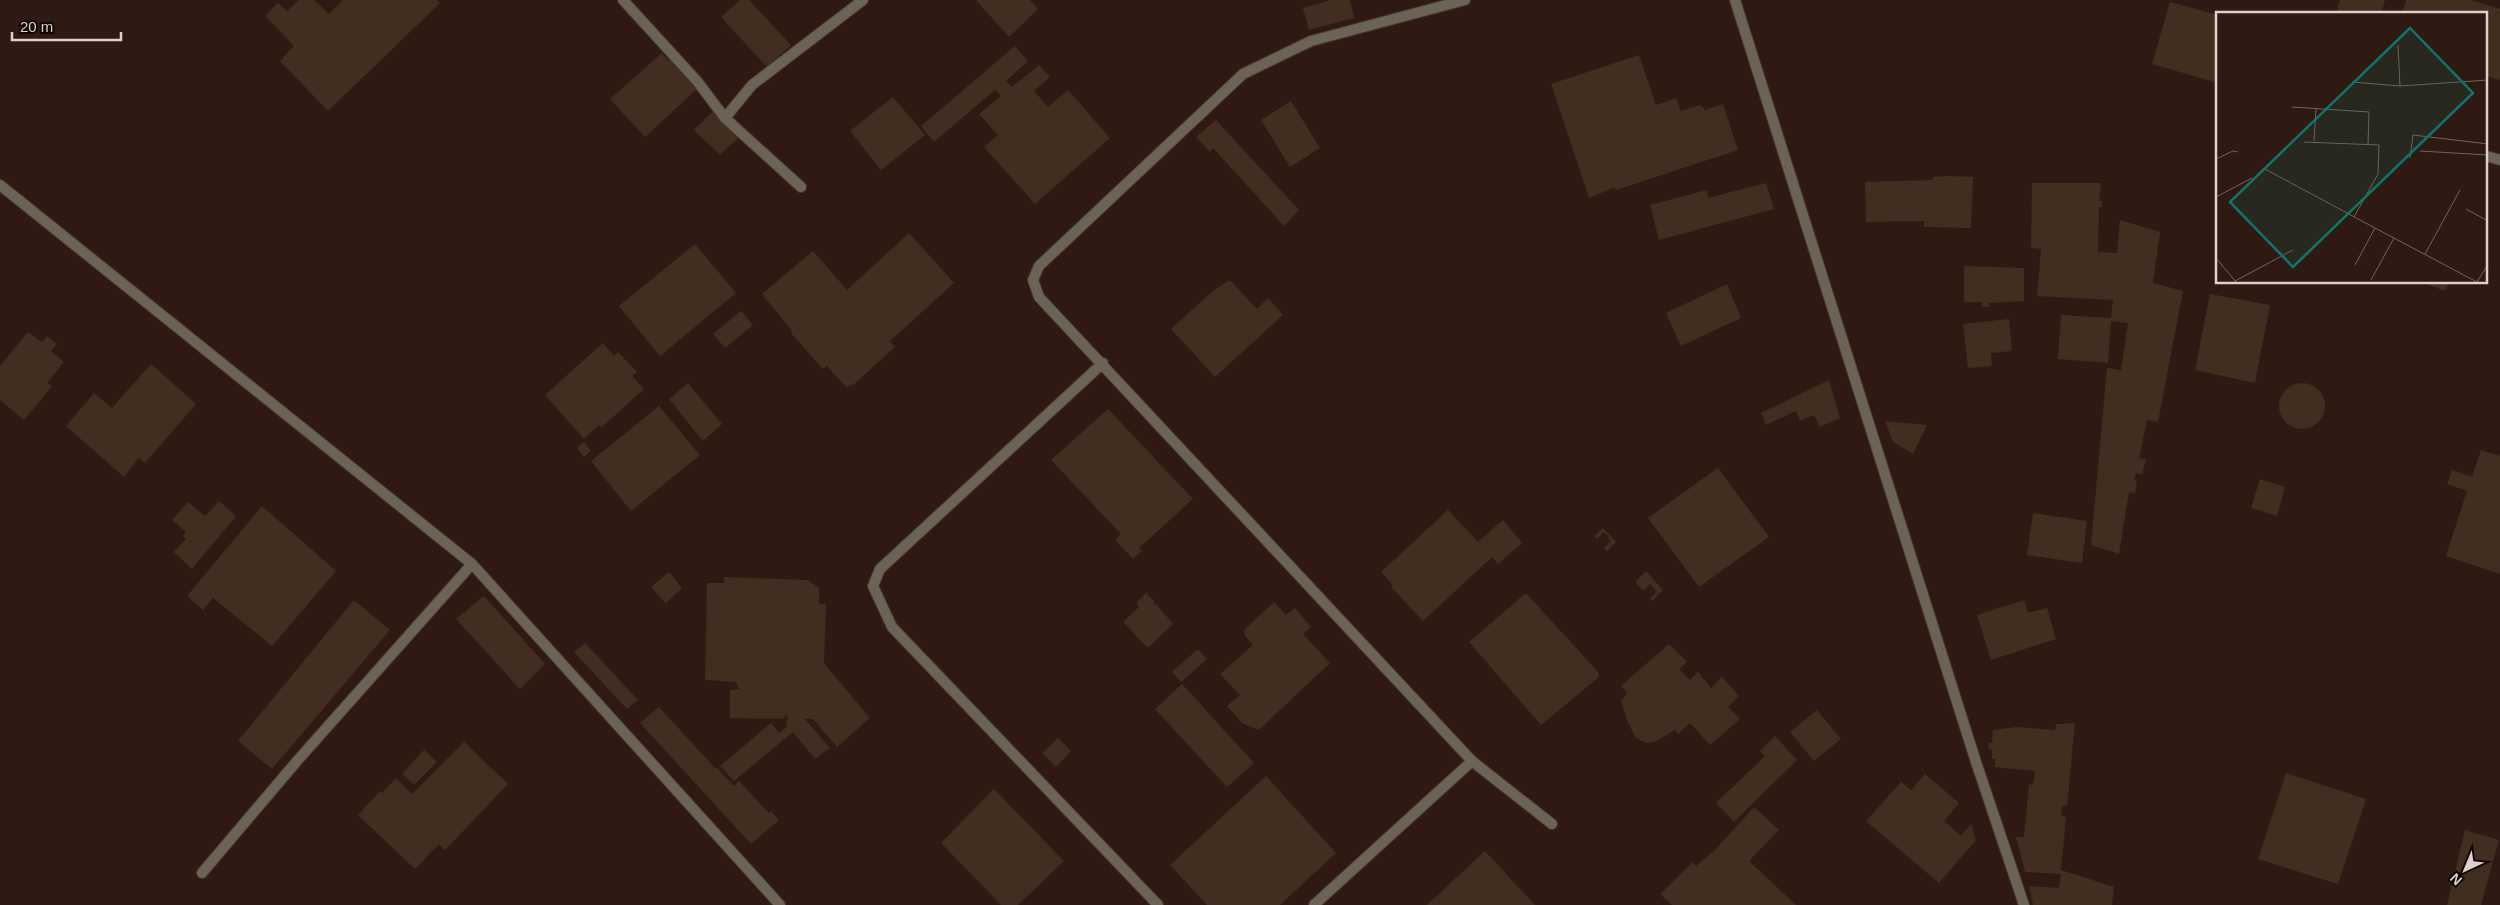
<svg xmlns="http://www.w3.org/2000/svg" width="2500" height="905" viewBox="0 0 2500 905" font-family="Helvetica,sans-serif">
  <rect width="100%" height="100%" fill="#2e1a12"/>
  <g fill="#412e21">
    <path d="M299 0H314L329 14 343 0H437L440 3 328 111 280 61 294 46 265 16 278 3 287 11Z"/>
    <path d="M740 0H749L791 45 767 67 721 17Z"/>
    <path d="M976 0H1030L1038 9 1009 37Z"/>
    <path d="M1331 0H1350L1354 18 1309 30 1303 8Z"/>
    <path d="M2340 0H2385L2381 14H2336Z"/>
    <path d="M2406 0H2471L2500 9V80L2486 76V14H2402Z"/>
    <path d="M2170 2 2218 15V83L2152 64Z"/>
    <path d="M1015 46 1028 61 1006 81 1012 87 1039 65 1050 77 1034 91 1048 107 1068 90 1110 138 1035 204 984 147 998 135 979 114 1001 96 995 90 934 142 921 126Z"/>
    <path d="M662 53 669 61 671 59 698 88 645 137 610 99Z"/>
    <path d="M1639 55 1656 105 1676 98 1681 111 1700 105 1705 110 1723 104 1738 150 1616 190 1615 187 1589 198 1551 84Z"/>
    <path d="M893 97 925 135 881 170 850 131Z"/>
    <path d="M1291 101 1320 148 1290 167 1261 120Z"/>
    <path d="M719 105 743 133 720 155 694 130Z"/>
    <path d="M1216 120 1299 210 1284 226 1213 148 1210 152 1196 137Z"/>
    <path d="M1948 176 1973 177 1971 228 1924 227V221L1866 222 1865 182 1933 180V177Z"/>
    <path d="M1766 183 1774 209 1659 240 1650 205 1707 190 1708 198Z"/>
    <path d="M2032 183H2101L2099 201H2102V207H2099L2098 252 2117 253 2120 220 2160 232 2153 283 2183 291 2158 422 2147 420 2139 458 2146 459 2142 475 2136 473 2134 480 2137 481 2135 494 2129 492 2119 554 2091 545 2107 368 2121 370 2128 323 2111 321 2108 363 2058 359 2061 315 2111 318 2113 300 2037 296 2041 249 2031 248Z"/>
    <path d="M909 233 954 283 890 341 895 347 852 386 851 384 847 388 827 366 823 369 791 333 792 331 762 294 813 251 847 290Z"/>
    <path d="M695 244 736 293 660 356 619 306Z"/>
    <path d="M1964 266 2024 268V301L1989 303V307H1982V302H1964Z"/>
    <path d="M1230 280 1257 309 1268 298 1283 315 1215 377 1171 329 1214 290Z"/>
    <path d="M2421 282H2449L2445 291Z"/>
    <path d="M1727 284 1741 318 1681 346 1666 313Z"/>
    <path d="M2210 294 2270 305 2255 383 2195 370Z"/>
    <path d="M741 311 753 325 725 348 713 334Z"/>
    <path d="M2009 319 2012 351 1991 353 1992 366 1968 368 1963 324Z"/>
    <path d="M28 332 42 342 47 336 57 344 51 351 64 362 47 383 52 386 24 420 0 400V366Z"/>
    <path d="M603 343 614 356 618 352 637 372 632 376 644 389 602 427 599 425 584 439 545 395Z"/>
    <path d="M151 364 196 404 145 463 139 458 124 477 66 426 94 393 112 408Z"/>
    <path d="M1829 380 1840 418 1820 427 1814 415 1800 421 1796 411 1766 425 1761 413Z"/>
    <path d="M688 383 722 424 703 441 669 399Z"/>
    <circle cx="2302" cy="406" r="23"/>
    <path d="M659 406 700 455 631 511 591 461Z"/>
    <path d="M1108 409 1193 499 1139 548 1142 551 1133 559 1115 540 1121 534 1051 460Z"/>
    <path d="M1885 421 1927 425 1913 454 1893 442Z"/>
    <path d="M584 442 591 451 584 457 577 448Z"/>
    <path d="M2481 450 2500 456V574L2446 556 2467 491 2447 484 2452 470 2472 477Z"/>
    <path d="M1718 468 1769 537 1699 587 1648 518Z"/>
    <path d="M2260 479 2285 487 2277 516 2251 508Z"/>
    <path d="M219 501 236 516 192 569 174 552 186 539 183 536 186 532 172 520 188 502 205 516Z"/>
    <path d="M262 506 336 571 272 646 213 598 203 610 187 596Z"/>
    <path d="M1448 510 1478 542 1503 520 1522 543 1498 564 1492 557 1423 621 1391 587 1393 585 1381 572Z"/>
    <path d="M2033 513 2087 521 2082 563 2027 555Z"/>
    <path d="M1603 528 1616 542 1607 551 1604 548 1611 541 1604 532 1597 539 1594 536Z"/>
    <path d="M1646 571 1663 590 1652 601 1650 598 1657 592 1650 584 1643 591 1635 582Z"/>
    <path d="M669 572 682 588 666 603 651 587Z"/>
    <path d="M724 577 808 580 819 588V604H826L824 663 870 718 837 747 813 719H805L830 748 815 759 793 732 734 781 720 766 771 723 779 733 787 727 786 722 789 719H787V715L782 719 730 718V690L739 689 736 682 705 680 707 583H724Z"/>
    <path d="M1146 593 1155 602 1153 604 1157 605 1173 624 1148 648 1123 622 1139 607 1136 603Z"/>
    <path d="M1526 593 1598 672 1599 677 1541 725 1469 642Z"/>
    <path d="M484 596 545 664 520 689 456 619Z"/>
    <path d="M354 600 390 630 272 769 238 741Z"/>
    <path d="M2024 600 2028 613 2047 608 2056 639 1991 660 1977 615Z"/>
    <path d="M1274 602 1286 615 1295 608 1311 627 1303 634 1330 663 1259 730 1242 723 1227 706 1240 695 1220 674 1253 645 1245 636 1244 630Z"/>
    <path d="M585 643 638 700 627 709 574 652Z"/>
    <path d="M1669 644 1687 662 1679 669 1690 680 1698 672 1711 688 1722 677 1739 696 1728 707 1740 719 1710 745 1690 723 1678 734 1675 730 1655 742 1646 743 1636 738 1628 723 1621 701 1627 693 1621 686Z"/>
    <path d="M1198 649 1207 659 1181 682 1172 672Z"/>
    <path d="M1182 684 1254 763 1227 787 1155 709Z"/>
    <path d="M659 707 716 769 717 768 734 786 739 781 769 813 771 811 779 820 751 844 640 723Z"/>
    <path d="M1817 710 1841 739 1814 761 1790 732Z"/>
    <path d="M2075 723 2067 806H2062L2061 816 2066 817 2061 870 2114 887 2112 905H2033L2029 886 2059 888 2061 874 2025 872 2016 837H2024L2029 784 2033 785 2035 771 1995 767V759H1992V750L1988 749 1989 743H1992L1993 730 2017 727 2055 730 2056 724Z"/>
    <path d="M1775 736 1797 760 1734 822 1716 803 1765 756 1760 751Z"/>
    <path d="M1058 738 1071 751 1056 767 1042 753Z"/>
    <path d="M464 742 508 784 445 850 439 844 415 869 358 815 380 791 382 793 396 778 412 794Z"/>
    <path d="M424 750 437 762 414 785 402 774Z"/>
    <path d="M2286 773 2366 799 2338 884 2258 859Z"/>
    <path d="M1925 774 1959 803 1944 821 1961 836 1971 824 1976 840 1939 883 1866 821 1901 782 1911 790Z"/>
    <path d="M1266 776 1336 853 1280 905H1207L1170 865Z"/>
    <path d="M994 789 1064 861 1018 905H1001L941 843Z"/>
    <path d="M1754 807 1779 830 1749 861 1796 905H1672L1660 894 1693 862 1696 866 1715 850Z"/>
    <path d="M2465 830 2499 840 2481 905H2447Z"/>
    <path d="M1485 851 1535 905H1427Z"/>
  </g>
  <g fill="none" stroke-linecap="round" stroke-linejoin="round">
    <g stroke="#4a372f" stroke-width="12">
      <g id="lane">
        <path d="M2486 156 2500 160"/>
        <path d="M202 873 297 761 472 564"/>
      </g>
    </g>
    <g stroke="#4a372f" stroke-width="12">
      <g id="street">
        <path d="M623 0 697 81 725 118 752 85 863 0"/>
        <path d="M1465 0 1311 41 1243 74 1039 266 1033 280 1039 297 1472 761 1552 824"/>
        <path d="M1735 0 1975 759 2024 905"/>
        <path d="M725 118 801 187"/>
        <path d="M0 185 472 564 780 905"/>
        <path d="M1103 363 880 569 873 586 892 627 1158 905"/>
        <path d="M1314 905 1472 761"/>
      </g>
    </g>
    <use href="#lane" stroke="#6b6456" stroke-width="10"/>
    <use href="#street" stroke="#6b6456" stroke-width="10"/>
  </g>
  <g transform="translate(2216 12)">
    <rect width="271" height="271" fill="#2e1a12"/>
    <path fill="none" stroke="#74635c" stroke-width="1" d="M182 33 184 74M136 70 184 74 272 68M76 95 153 100 152 132M98 129 100 96M88 130 163 133 162 162 138 205M204 139 272 143M194 146 197 123 272 132M0 147 17 139 22 140M47 156 159 216M0 185 36 166M250 197 272 209M209 242 244 178M0 246 20 270M139 253 159 216 261 270M155 268 178 226M19 269 77 238M261 270 272 252"/>
    <path fill="#0f766e" fill-opacity="0.15" stroke="#0f766e" stroke-width="2.5" d="M194 16 257 81 77 255 14 190Z"/>
    <rect width="271" height="271" fill="none" stroke="#ded0ca" stroke-width="2.5"/>
  </g>
  <g transform="translate(2465 870) rotate(224)" stroke="#100805" stroke-width="4" paint-order="stroke">
  <path d="M0-4L9 19L0 12L-9 19Z" fill="#ded0ca"/>
  <text y="-8" font-size="14" font-weight="bold" text-anchor="middle" fill="#ded0ca">N</text>
  </g>
  <path d="M12 32v8h109v-8" fill="none" stroke="#ded0ca" stroke-width="2.5"/>
  <text x="20" y="32" font-size="15" fill="#ded0ca" stroke="#100805" stroke-width="4" paint-order="stroke">20 m</text>
</svg>
